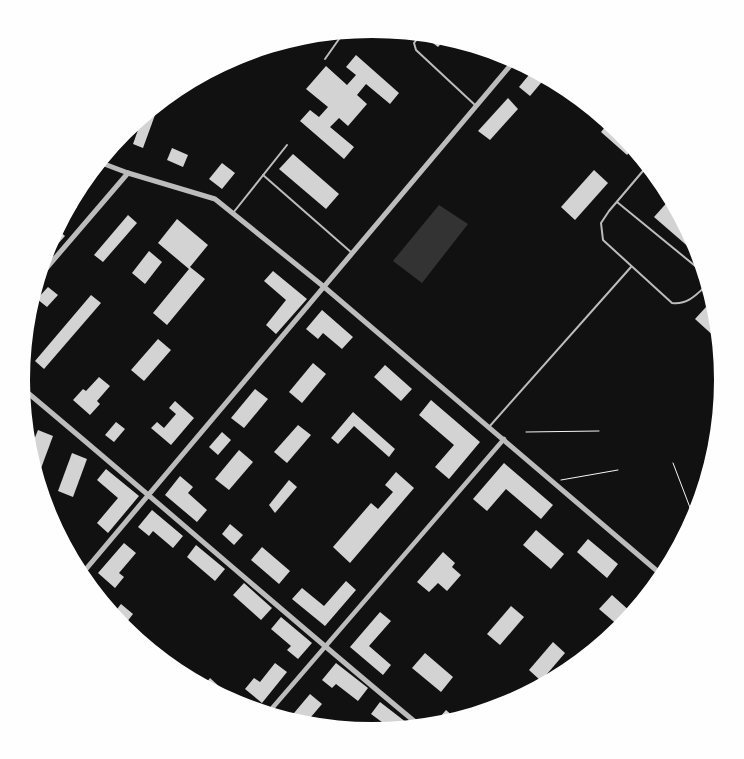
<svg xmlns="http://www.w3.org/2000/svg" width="744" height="759" viewBox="0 0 744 759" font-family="Helvetica,sans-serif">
  <rect width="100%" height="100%" fill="#111"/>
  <path fill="#333" d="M439 205 468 224 422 283 393 261Z"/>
  <g fill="#d3d3d3">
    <path d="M433 35 441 36 447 37 438 47 429 40Z"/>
    <path d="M356 55 399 93 390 104 366 84 357 95 367 104 348 126 339 118 330 127 354 147 344 159 300 121 310 110 319 117 328 107 306 89 326 66 347 85 356 75 346 67Z"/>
    <path d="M533 70 546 77 530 96 519 87Z"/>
    <path d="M508 98 518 109 490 140 478 131Z"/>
    <path d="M147 112 155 115 143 148 133 144 143 116Z"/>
    <path d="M609 122 620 132 633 148 627 155 601 132Z"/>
    <path d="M172 148 188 155 183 167 167 160Z"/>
    <path d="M293 154 339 194 326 209 279 169Z"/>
    <path d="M222 163 235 173 222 189 209 179Z"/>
    <path d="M594 170 608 183 575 220 561 207Z"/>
    <path d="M671 198 696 246 699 256 654 217Z"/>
    <path d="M71 202 77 207 62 226 59 224Z"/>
    <path d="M128 215 137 223 103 262 94 255Z"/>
    <path d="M177 219 208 245 190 267 205 279 167 325 153 313 189 269 158 243Z"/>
    <path d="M57 229 65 236 56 246 50 241Z"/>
    <path d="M149 251 162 262 145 284 132 273Z"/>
    <path d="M273 271 307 299 276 334 266 325 286 300 264 281Z"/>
    <path d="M48 287 58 295 47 307 37 299Z"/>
    <path d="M91 295 101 303 44 369 35 361Z"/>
    <path d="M706 307 717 316V339L695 319Z"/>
    <path d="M322 310 353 337 342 349 323 333 318 339 306 329Z"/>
    <path d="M158 339 171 350 144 381 131 370Z"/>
    <path d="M313 363 326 374 302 403 289 392Z"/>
    <path d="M385 365 412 389 401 401 374 377Z"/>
    <path d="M99 377 110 386 97 401 100 404 90 415 73 400 83 389 86 391Z"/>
    <path d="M255 389 268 399 244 428 231 418Z"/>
    <path d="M431 400 480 442 449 479 435 467 454 445 419 415Z"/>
    <path d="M175 401 194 418 171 445 151 428 157 422 164 428 176 414 169 408Z"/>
    <path d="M353 412 395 449 389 457 354 426 338 444 331 438Z"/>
    <path d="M116 422 125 429 114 442 105 435Z"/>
    <path d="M298 425 311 435 287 463 274 452Z"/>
    <path d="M38 430 53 436 40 471 34 469 29 452Z"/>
    <path d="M222 432 231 440 218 455 209 447Z"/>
    <path d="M239 450 253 462 229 490 215 479Z"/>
    <path d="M72 453 87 459 73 497 58 491Z"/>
    <path d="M504 463 553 505 541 519 506 489 487 511 473 499Z"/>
    <path d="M106 469 139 496 108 533 97 523 118 498 97 480Z"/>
    <path d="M396 472 414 488 350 563 333 547 371 503 378 509 393 492 385 485Z"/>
    <path d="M180 476 193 487 188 493 207 510 197 522 165 495Z"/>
    <path d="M289 480 297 487 275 513 269 505Z"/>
    <path d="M152 510 183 536 173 548 153 531 149 536 138 527Z"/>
    <path d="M230 524 243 535 234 545 222 534Z"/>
    <path d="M536 530 564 554 551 569 523 545Z"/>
    <path d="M588 539 618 564 607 578 577 552Z"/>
    <path d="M124 543 136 553 119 573 124 577 115 588 98 573Z"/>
    <path d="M196 545 225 569 215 581 187 557Z"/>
    <path d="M262 547 290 571 279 584 251 560Z"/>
    <path d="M443 552 455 563 452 567 461 575 447 591 438 583 429 592 417 582Z"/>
    <path d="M346 581 356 590 325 626 292 599 302 588 324 606Z"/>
    <path d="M244 583 272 608 261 620 233 595Z"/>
    <path d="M612 595 632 613 620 627 599 609Z"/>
    <path d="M121 604 133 614 123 627 113 614Z"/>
    <path d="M511 606 524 617 500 645 487 634Z"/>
    <path d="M380 612 391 621 369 646 391 665 383 675 350 647Z"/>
    <path d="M281 617 312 643 298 659 287 650 291 646 271 629Z"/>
    <path d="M553 642 565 653 541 681 529 670Z"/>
    <path d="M425 653 453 677 441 692 412 668Z"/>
    <path d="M275 663 287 672 262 703 245 689 254 678 260 682Z"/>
    <path d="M336 663 368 688 358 701 336 684 332 688 322 680Z"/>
    <path d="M210 678 223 690 220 694 204 686Z"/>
    <path d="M310 694 322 704 305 724 289 719Z"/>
    <path d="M380 702 411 726 390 728 371 714Z"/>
    <path d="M446 710 456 719 436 724 435 723Z"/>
  </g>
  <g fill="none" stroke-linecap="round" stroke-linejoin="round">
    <g stroke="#f5f5f5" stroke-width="1">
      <path d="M526 432 599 431"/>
      <path d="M673 463 694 518"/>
      <path d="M561 480 618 470"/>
    </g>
    <g stroke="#bcbcbc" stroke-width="2">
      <path d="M421 34 414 43 416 50 475 105"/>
      <path d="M325 59 344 32"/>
      <path d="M648 165 609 211 601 223 603 240 672 303C688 305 697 294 708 284"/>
      <path d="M263 175 352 253"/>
      <path d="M617 202 705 274"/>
      <path d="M233 213 287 145"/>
      <path d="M489 427 631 267"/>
    </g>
    <path stroke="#bcbcbc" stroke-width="4.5" d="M268 713 504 439"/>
    <g stroke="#bcbcbc" stroke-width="5">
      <path d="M99 162 128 173 215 199 323 286 663 576"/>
      <path d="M38 278 128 173"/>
      <path d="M22 388C156 500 286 615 420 726"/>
      <path d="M81 575 515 60"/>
    </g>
  </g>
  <path d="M0 0H744V759H0ZM30 380a342 342 0 1 1 684 0a342 342 0 1 1-684 0Z" fill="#fefefe" fill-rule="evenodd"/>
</svg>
